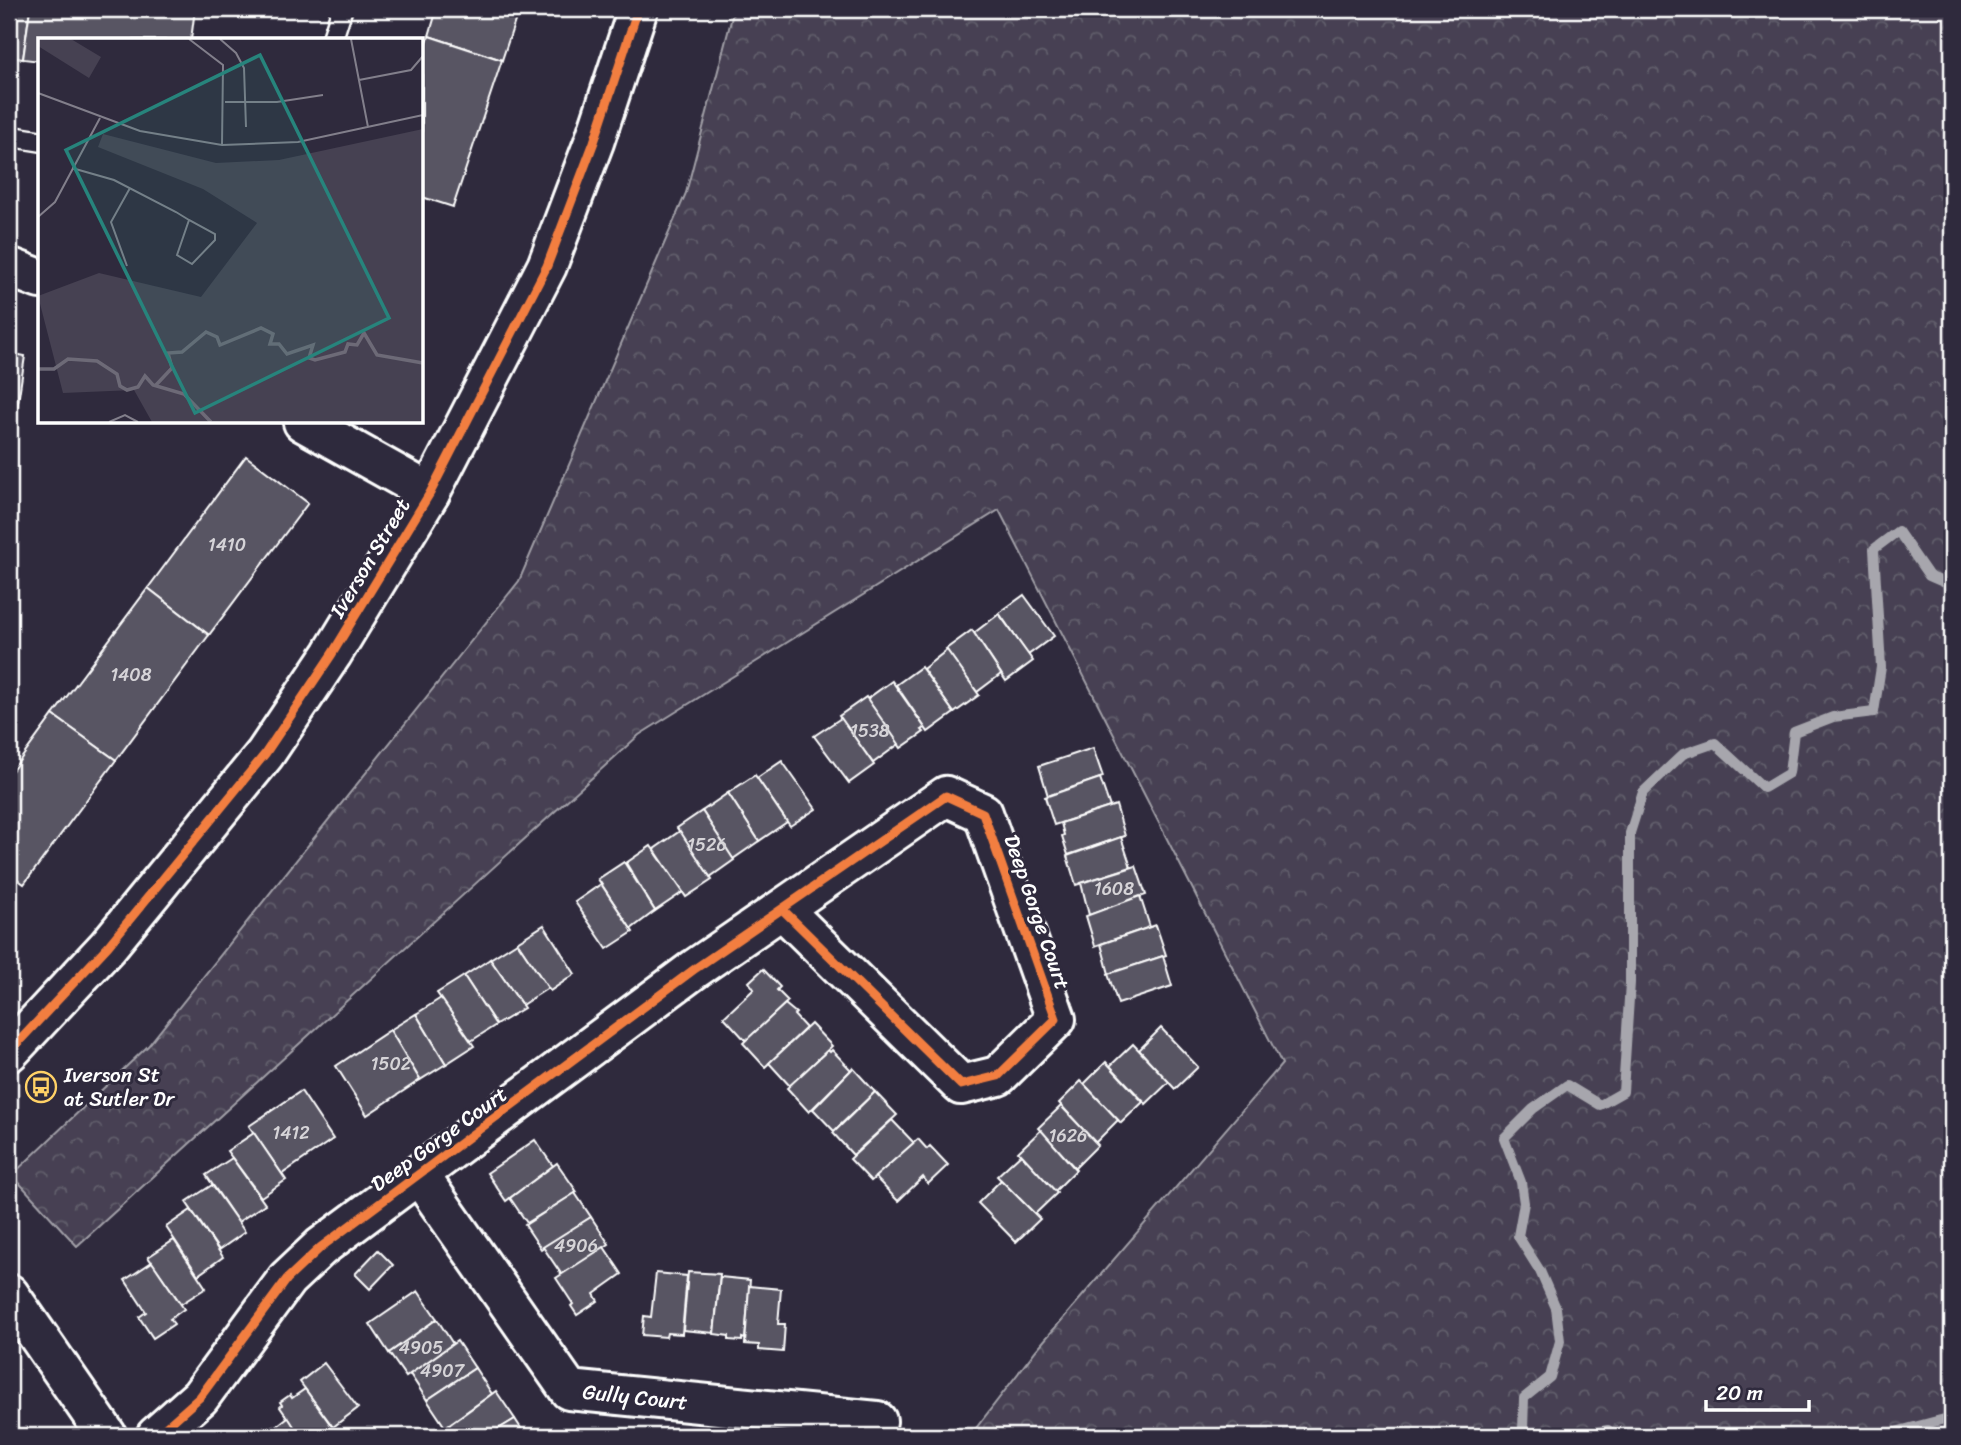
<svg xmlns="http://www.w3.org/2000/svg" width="1961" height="1445" viewBox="0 0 1961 1445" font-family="Sriracha,sans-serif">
  <defs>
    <pattern id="forest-crowns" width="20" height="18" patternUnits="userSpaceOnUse" patternTransform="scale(1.75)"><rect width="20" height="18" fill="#464152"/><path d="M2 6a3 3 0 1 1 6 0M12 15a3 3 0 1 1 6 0" fill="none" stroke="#625e6c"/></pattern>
  </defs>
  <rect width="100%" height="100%" fill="#2f2a3d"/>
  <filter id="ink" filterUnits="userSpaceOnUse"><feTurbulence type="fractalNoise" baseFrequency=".0143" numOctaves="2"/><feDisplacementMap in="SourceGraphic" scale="14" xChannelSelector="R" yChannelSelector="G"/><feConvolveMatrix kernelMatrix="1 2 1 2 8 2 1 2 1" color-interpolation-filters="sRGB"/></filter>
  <g filter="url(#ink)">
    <path fill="url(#forest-crowns)" stroke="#a2a0a8" stroke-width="2" d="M734 9H1952V1436H970L1036 1350 1282 1064 999 510 639 735 77 1246 12 1175 148 1046 519 581 686 193Z"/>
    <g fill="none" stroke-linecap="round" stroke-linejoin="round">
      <g stroke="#a7a6ad" stroke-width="10">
        <path d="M1533 1436 1523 1430 1524 1398 1550 1377 1560 1341 1556 1308 1540 1271 1518 1236 1524 1203 1521 1182 1504 1138 1533 1109 1567 1085 1600 1105 1623 1092 1630 983V833L1643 792 1683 754 1715 743 1764 788 1789 773 1794 732 1833 717 1874 712 1881 667 1874 549 1898 531 1929 576 1952 586"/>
        <path d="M1578 1436 1608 1430 1615 1436"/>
        <path d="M1880 1436 1952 1417"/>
      </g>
    </g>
    <g fill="#595564" stroke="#fff" stroke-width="2">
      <path d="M9 9H30L23 59 9 57Z"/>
      <path d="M30 9H195L191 40H40V61L23 59Z"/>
      <path d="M437 9H519L502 60 429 36Z"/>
      <path d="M429 36 502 60 453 207 422 197V56Z"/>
      <path d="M9 353 25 356 9 462Z"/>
      <path d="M246 456 308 503 209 635 148 588Z"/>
      <path d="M148 588 209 635 116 760 53 715Z"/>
      <path d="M1024 595 1054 636 1028 655 999 613Z"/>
      <path d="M999 614 1033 661 1006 681 974 633Z"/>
      <path d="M972 630 1001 674 977 692 946 649Z"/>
      <path d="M947 650 979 695 954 713 923 669Z"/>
      <path d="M921 667 954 713 928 732 896 685Z"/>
      <path d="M892 681 925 728 922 730 924 732 901 748 867 699Z"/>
      <path d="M866 697 899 744 873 763 839 716Z"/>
      <path d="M53 715 116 760 24 884 9 873V775Z"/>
      <path d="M841 718 874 765 849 783 814 736Z"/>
      <path d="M1093 748 1103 777 1048 796 1039 766Z"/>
      <path d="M782 761 816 809 790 826 757 778Z"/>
      <path d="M755 775 787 822 759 841 728 793Z"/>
      <path d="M1100 778 1110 807 1054 825 1045 797Z"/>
      <path d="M728 793 759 841 733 859 702 811Z"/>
      <path d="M1116 805 1125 836 1068 855 1062 836 1064 835 1061 823Z"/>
      <path d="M702 811 734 860 710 877 677 828Z"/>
      <path d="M680 831 712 880 686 897 654 849Z"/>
      <path d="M1121 837 1131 867 1076 885 1067 856Z"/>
      <path d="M651 846 683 892 655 911 626 863Z"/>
      <path d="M624 862 655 911 631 929 598 879Z"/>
      <path d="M1136 866 1146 895 1089 915 1081 883Z"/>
      <path d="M601 884 633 932 607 949 575 902Z"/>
      <path d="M1140 896 1150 927 1095 946 1086 916Z"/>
      <path d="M544 925 575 974 550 991 517 942Z"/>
      <path d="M1156 925 1166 955 1109 974 1101 944Z"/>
      <path d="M517 942 548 988 522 1005 490 959Z"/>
      <path d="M1163 956 1172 986 1118 1004 1108 974Z"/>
      <path d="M490 959 524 1008 496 1025 464 976Z"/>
      <path d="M763 969 780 987 777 990 788 1001 746 1041 724 1017 754 989 749 982Z"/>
      <path d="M464 976 496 1025 471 1041 437 993Z"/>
      <path d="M441 998 474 1046 446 1064 416 1014Z"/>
      <path d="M785 1004 796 1013 794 1015 806 1028 765 1067 743 1043Z"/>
      <path d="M416 1014 446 1064 420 1080 390 1030Z"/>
      <path d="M811 1024 832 1046 790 1086 769 1063Z"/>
      <path d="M1161 1028 1198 1067 1175 1089 1139 1050Z"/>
      <path d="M390 1030 420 1080 367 1115 336 1066Z"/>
      <path d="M1133 1044 1169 1082 1146 1104 1110 1066Z"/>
      <path d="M828 1050 830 1052 832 1050 851 1070 809 1112 787 1088Z"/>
      <path d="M1106 1062 1143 1102 1121 1123 1084 1084Z"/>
      <path d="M853 1068 875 1092 834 1131 813 1109Z"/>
      <path d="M1081 1081 1118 1120 1095 1143 1059 1103Z"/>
      <path d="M301 1091 333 1139 282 1174 249 1126Z"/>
      <path d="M875 1092 897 1115 853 1155 833 1133Z"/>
      <path d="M1061 1106 1098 1145 1075 1168 1038 1128Z"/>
      <path d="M892 1120 914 1143 871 1181 850 1159Z"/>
      <path d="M1041 1130 1076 1170 1055 1191 1018 1152Z"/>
      <path d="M254 1133 286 1180 261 1197 227 1151Z"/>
      <path d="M918 1139 927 1149 930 1146 948 1165 928 1184 923 1177 898 1201 875 1177Z"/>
      <path d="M535 1140 553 1166 506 1201 487 1173Z"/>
      <path d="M1021 1154 1057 1193 1035 1214 997 1176Z"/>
      <path d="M232 1158 265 1204 238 1222 206 1175Z"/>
      <path d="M557 1163 577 1192 527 1223 510 1198Z"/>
      <path d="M1001 1180 1040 1219 1016 1242 978 1203Z"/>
      <path d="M212 1185 245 1232 219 1250 186 1202Z"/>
      <path d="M575 1193 591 1217 541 1249 525 1225Z"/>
      <path d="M191 1210 223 1257 198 1275 166 1227Z"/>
      <path d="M591 1217 609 1244 562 1275 543 1247Z"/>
      <path d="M174 1240 206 1288 181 1304 148 1257Z"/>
      <path d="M604 1247 622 1274 594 1294 598 1301 577 1315 571 1306 573 1304 556 1278Z"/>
      <path d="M378 1250 393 1265 370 1289 355 1274Z"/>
      <path d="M152 1262 184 1309 170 1319 174 1324 153 1338 139 1317 146 1312 125 1280Z"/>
      <path d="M688 1272 720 1274 714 1333 683 1330Z"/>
      <path d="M656 1273 687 1276 682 1334 667 1333 666 1337 642 1335 644 1316 651 1317Z"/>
      <path d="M720 1277 750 1280 745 1339 742 1338V1341L729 1340V1336L714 1334Z"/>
      <path d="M749 1286 781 1289 778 1324H785L783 1352 759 1350V1345L745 1344Z"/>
      <path d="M418 1291 437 1319 389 1353 370 1324Z"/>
      <path d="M437 1319 453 1344 406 1377 389 1353Z"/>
      <path d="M457 1341 475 1368 427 1400 410 1374Z"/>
      <path d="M324 1363 358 1408 333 1427 300 1382Z"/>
      <path d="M475 1368 492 1394 445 1427 427 1400Z"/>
      <path d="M305 1389 338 1435 336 1436H300L280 1407 282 1405 280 1402 290 1395 292 1398Z"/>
      <path d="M496 1391 515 1419 487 1436H456L449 1425Z"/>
      <path d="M288 1417 300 1436H262L273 1426 274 1428Z"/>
      <path d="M515 1419 526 1436H487Z"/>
    </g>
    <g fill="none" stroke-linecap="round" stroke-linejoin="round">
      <g stroke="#fff" stroke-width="24">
        <g id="lane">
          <path d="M332 40 342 9"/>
          <path d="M9 136 40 141"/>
        </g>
      </g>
      <g stroke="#fff" stroke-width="44">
        <g id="street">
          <path d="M9 267 40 279"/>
          <path d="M303 422 430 493"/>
          <path d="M420 1176 569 1390 877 1421"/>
          <path d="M9 1294 107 1436"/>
          <path d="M156 1436 200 1397 287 1279 321 1247 696 968 946 796 983 813 1056 1019 998 1076 961 1085 782 909"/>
        </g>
      </g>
      <g stroke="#fff" stroke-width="44">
        <path id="secondary" d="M9 1052 108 946 265 754 332 654 430 493 547 266 594 142 638 9"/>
      </g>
      <use href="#lane" stroke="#2f2a3d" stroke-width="19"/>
      <use href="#street" stroke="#2f2a3d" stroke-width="38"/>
      <use href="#secondary" stroke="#2f2a3d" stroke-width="38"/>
      <g stroke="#2f2a3d" stroke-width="13">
        <g id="cycleway">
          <path d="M9 1052 108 946 265 754 332 654 430 493 547 266 594 142 638 9"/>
          <path d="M156 1436 200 1397 287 1279 321 1247 696 968 946 796 983 813 1056 1019 998 1076 961 1085 782 909"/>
        </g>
      </g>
      <use href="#cycleway" stroke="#f27e40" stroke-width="9"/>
    </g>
  </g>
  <defs>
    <g id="bus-ring" transform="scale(1.575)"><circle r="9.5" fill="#2f2a3d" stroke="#ffd166" stroke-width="1.5"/><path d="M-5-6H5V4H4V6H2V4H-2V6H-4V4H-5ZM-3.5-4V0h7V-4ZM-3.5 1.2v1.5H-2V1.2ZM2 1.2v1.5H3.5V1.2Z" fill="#ffd166"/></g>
  </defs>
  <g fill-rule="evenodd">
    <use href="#bus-ring" x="41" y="1087"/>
  </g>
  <g text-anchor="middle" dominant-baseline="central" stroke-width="6" stroke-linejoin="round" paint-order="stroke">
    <g font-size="18" fill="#d6d4d8">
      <text x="227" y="545">1410</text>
      <text x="131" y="675">1408</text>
      <text x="870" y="731">1538</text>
      <text x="707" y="845">1526</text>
      <text x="1114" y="889">1608</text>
      <text x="391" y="1064">1502</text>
      <text x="291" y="1133">1412</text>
      <text x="1068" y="1136">1626</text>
      <text x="576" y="1246">4906</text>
      <text x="421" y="1348">4905</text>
      <text x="442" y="1371">4907</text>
    </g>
    <g font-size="21" fill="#fff" stroke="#2f2a3d">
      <text transform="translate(370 558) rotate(-59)">Iverson Street</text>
      <text transform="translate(1037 912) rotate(71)">Deep Gorge Court</text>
      <text transform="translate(439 1139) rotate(-36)">Deep Gorge Court</text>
      <text transform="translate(635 1397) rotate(6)">Gully Court</text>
    </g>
    <g font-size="21" fill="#fff" stroke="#2f2a3d" text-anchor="start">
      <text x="64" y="1075">Iverson St<tspan x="64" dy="24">at Sutler Dr</tspan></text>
    </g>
  </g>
  <g transform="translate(38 38)">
    <rect width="385" height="385" fill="#2f2a3d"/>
    <path d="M0 1H33L63 19 51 40 0 8ZM385 91V384H114L96 352 25 355 0 258 61 235 163 259 219 185 165 151 60 109 65 96 178 125 241 122Z" fill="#464152"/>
    <path fill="none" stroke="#6d6a77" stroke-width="3.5" d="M0 331H16L30 321 59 323 79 336 82 348 89 352 100 349 107 338 115 347 146 356 173 384M118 347 134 330 130 315 144 314 168 294 179 299 182 307 223 290 235 296 232 306H241L249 316 275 307 271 320 277 322 307 314 310 306 319 307 326 295 339 317 385 325"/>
    <path fill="none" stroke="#827f8b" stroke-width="2" d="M151 1 185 27 184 107M182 1 198 15 206 30 208 89M313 1 330 89M321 42 373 32 385 18M0 55 102 93 184 107 260 104 385 77M187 64H239L285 57M34 130 76 142 138 174 151 182 177 196V202L154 226 139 217 151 182M0 179 17 164 62 80M89 228 73 184 92 150M71 384 87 377 100 384"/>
    <path fill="#27847c" fill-opacity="0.15" stroke="#27847c" stroke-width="3.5" d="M222 17 351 280 157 375 28 112Z"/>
    <rect width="385" height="385" fill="none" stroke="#fff" stroke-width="3.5"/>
  </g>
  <rect width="1961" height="1445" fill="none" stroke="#2f2a3d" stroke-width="35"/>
  <rect x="18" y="18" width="1926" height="1410" fill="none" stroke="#fff" stroke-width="2.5" filter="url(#ink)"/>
  <path d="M1706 1400v10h103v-10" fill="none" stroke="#ffffff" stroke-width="3.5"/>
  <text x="1716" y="1400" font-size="21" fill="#ffffff" stroke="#2f2a3d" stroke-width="5" paint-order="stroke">20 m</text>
</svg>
